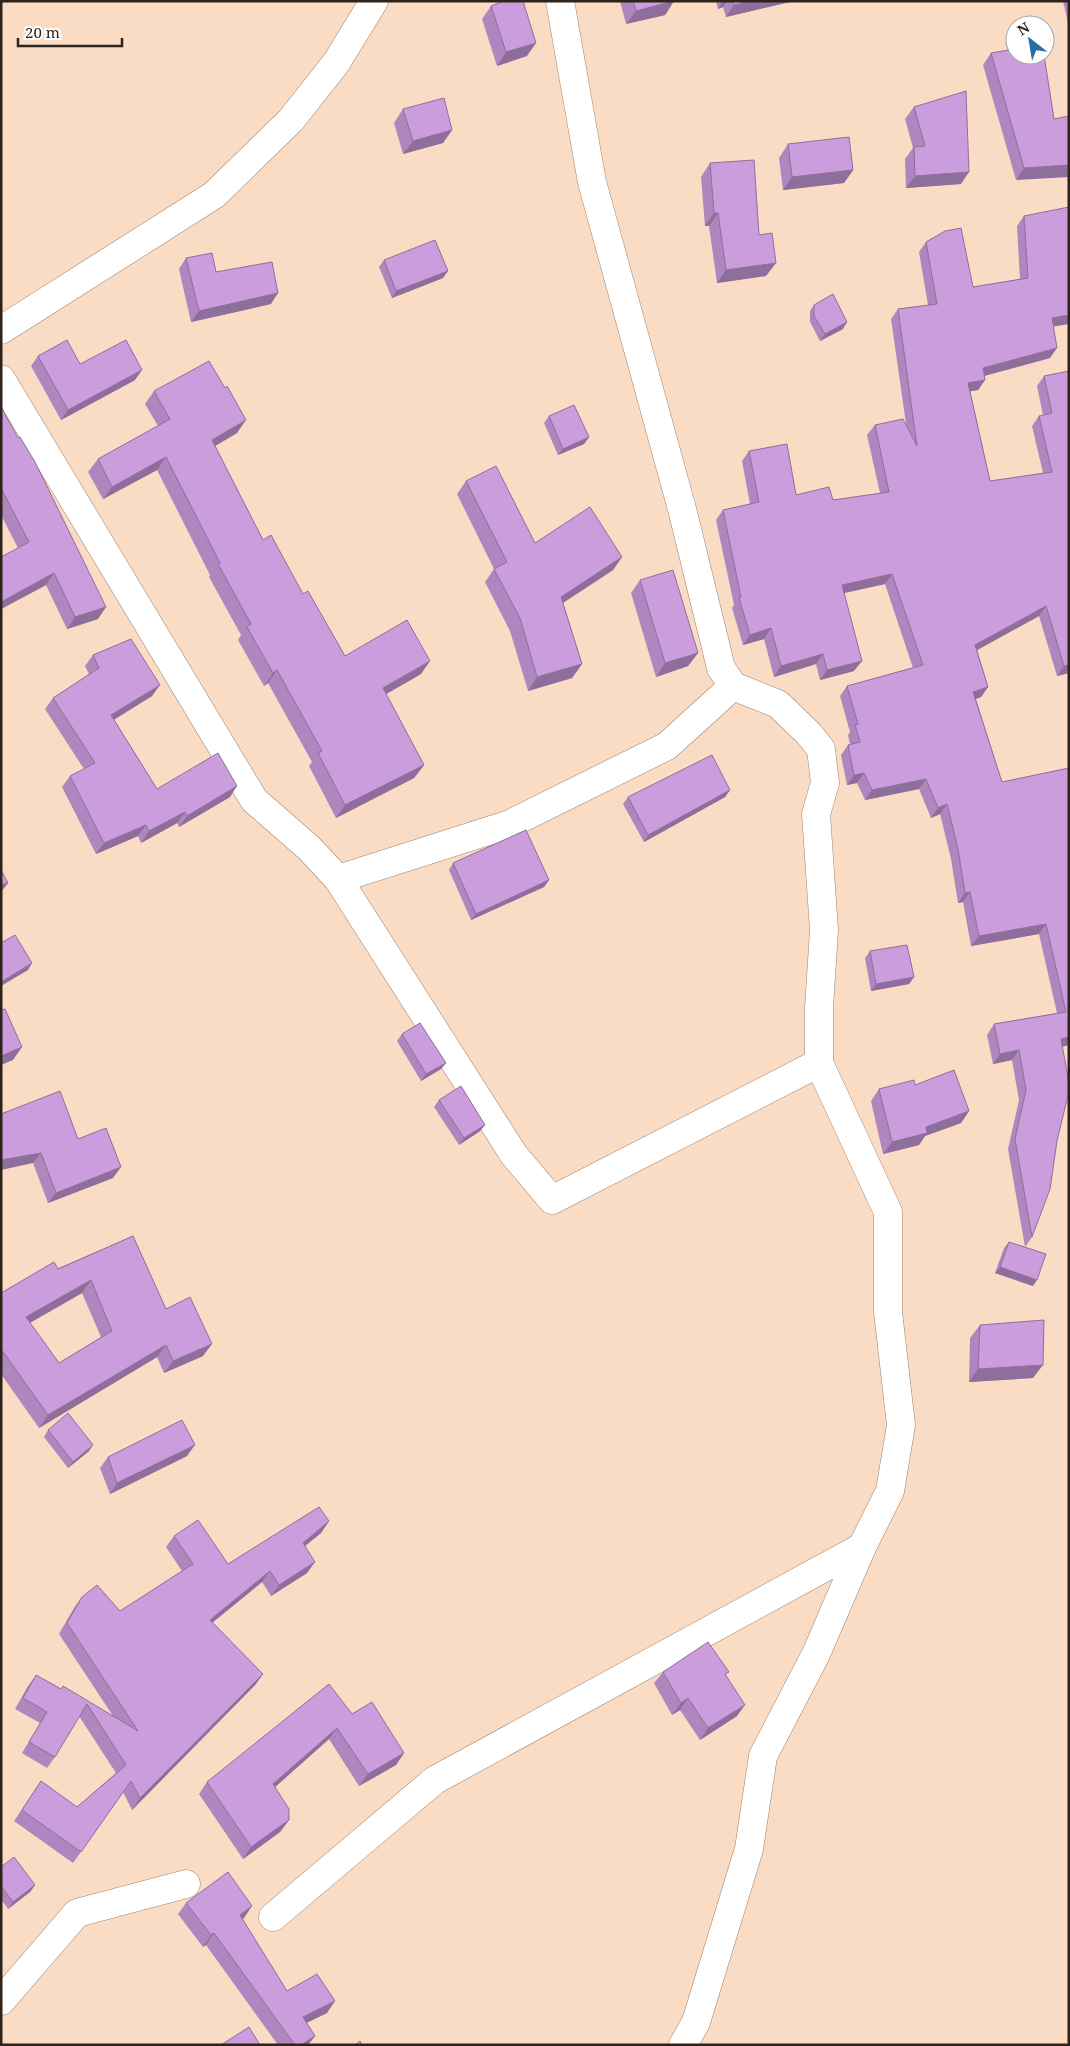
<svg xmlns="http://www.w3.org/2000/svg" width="1070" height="2046" viewBox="0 0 1070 2046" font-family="'Noto Serif',serif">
  <rect width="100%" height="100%" fill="#fadbc4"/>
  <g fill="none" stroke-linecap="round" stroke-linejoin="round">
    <g stroke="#9e836d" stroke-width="29">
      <g id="street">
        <path d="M560 1 592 182 682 509 721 668 733 686 778 704 809 734 821 749 825 783 816 814 824 930 819 1008V1063L888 1212V1312L901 1425 890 1491 862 1547 816 1654 763 1756 749 1849 696 2022 683 2045"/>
        <path d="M1 379 254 800 309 848 338 879 514 1155 552 1200 819 1063"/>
        <path d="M338 879 510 824 667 746 733 686"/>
        <path d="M273 1917 435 1780 862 1547"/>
        <path d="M1 2001 77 1913 186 1884"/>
      </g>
    </g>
    <g stroke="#9e836d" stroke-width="29">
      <path id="secondary" d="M1 330 214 195 291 120 336 63 374 1"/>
    </g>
    <use href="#street" stroke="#fff" stroke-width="28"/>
    <use href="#secondary" stroke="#fff" stroke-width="28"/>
  </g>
  <g fill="#af87be" fill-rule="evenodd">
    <path d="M620 1H674L665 15 626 24Z"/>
    <path d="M716 1H794L726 17 723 7 718 9Z"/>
    <path d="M1063 1H1069V27Z"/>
    <path d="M491 6 527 56 497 66 482 19Z"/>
    <path d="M991 53 1054 119 1069 116 1016 180 983 65Z"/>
    <path d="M914 107 961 184 906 188 905 159 913 148 905 119Z"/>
    <path d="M403 109 452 130 443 143 403 154 394 123Z"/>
    <path d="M788 144 853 170 844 183 783 190 779 158Z"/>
    <path d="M710 163 759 235 766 276 717 283 709 226H705L701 177Z"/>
    <path d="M1024 216 1054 327 1050 358 984 376 985 380 978 390 970 391 990 481 1043 473 1032 426 1039 416 1043 415 1037 386 1044 376 1069 371V673L1057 676 1039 616 977 650 988 687 981 697 976 699 1002 782 1069 768V1045L1062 1046 1032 1237 1025 1247 1033 1286 995 1273 1004 1248 1009 1242 1025 1247 1008 1149 1019 1100 1012 1060 993 1064 987 1035 994 1024 1057 1013 1039 934 971 946 963 902 958 903 951 859 940 814 931 818 919 789 865 800 857 783 847 785 841 755 848 745 850 744 848 735 850 732 840 696 847 686 913 668 885 584 844 593 854 671 820 680 816 664 774 677 764 639 743 645 732 608 734 605 716 520 723 510 750 504 742 461 749 451 796 495 833 500 880 493 867 435 875 425 906 424 891 319 898 309 928 305 919 252 926 242 973 287 1020 279 1017 226Z"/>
    <path d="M186 258 271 304 191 322 179 269Z"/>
    <path d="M384 260 443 278 392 298 379 267Z"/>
    <path d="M814 305 843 329 820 341 810 322V311Z"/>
    <path d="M38 356 80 364 135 380 61 420 31 366Z"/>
    <path d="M154 391 237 433 215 446 263 540 303 594 345 656 421 674 386 694 424 765 414 778 336 818 309 766 312 762 268 683 264 686 238 640 241 635 209 577 210 575 157 470 103 499 88 472 98 459 158 426 145 404Z"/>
    <path d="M1 407 98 619 67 629 46 585 1 609V557L18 548 1 515Z"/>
    <path d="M549 416 589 437 584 444 558 455 544 423Z"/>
    <path d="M466 481 535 543 622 557 613 570 563 603 582 664 572 678 528 691 510 631 485 582 494 569 457 494Z"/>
    <path d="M640 580 698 653 688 666 656 677 631 593Z"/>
    <path d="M93 655 152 696 114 720 157 789 230 797 179 827 177 823 141 843 138 836 96 854 62 787 70 776 84 769 45 709 53 698 89 674 85 666Z"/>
    <path d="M730 790 725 797 644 842 623 804 628 797Z"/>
    <path d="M453 863 549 880 544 887 471 920 449 870Z"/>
    <path d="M870 951 914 977 909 984 871 991 865 958Z"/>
    <path d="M402 1034 446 1063 441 1069 421 1081 397 1041Z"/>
    <path d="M915 1085 969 1111 961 1123 925 1136 919 1145 883 1154 871 1101 879 1089Z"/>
    <path d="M439 1100 485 1125 480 1131 459 1145 434 1107Z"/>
    <path d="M1 1114 78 1139 113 1178 48 1203 33 1163Z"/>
    <path d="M133 1236 166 1309 203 1356 164 1373 157 1357 39 1428 1 1374V1293ZM82 1293 101 1337 59 1363 30 1323Z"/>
    <path d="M980 1325 1033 1378 969 1382 970 1338Z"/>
    <path d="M48 1430 89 1451 68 1468 44 1437Z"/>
    <path d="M187 1456 110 1494 100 1468 108 1457Z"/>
    <path d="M329 1521 321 1533 305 1546 307 1573 271 1596 262 1582 212 1623 263 1674 255 1685 132 1810 123 1792 73 1863 14 1821 41 1781 77 1807 116 1773 79 1716 55 1757 47 1768 22 1753 40 1723 15 1709 28 1686 36 1675 61 1689 113 1716 59 1634 74 1608 82 1597 120 1611 182 1571 166 1547 174 1536 228 1564Z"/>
    <path d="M663 1672 726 1675 737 1716 700 1740 680 1710 672 1715 654 1683Z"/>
    <path d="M352 1714 404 1753 396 1765 359 1786 329 1739 275 1787 289 1820 280 1832 243 1859 199 1794 207 1782Z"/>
    <path d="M1 1867 35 1885 30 1892 8 1909 1 1899Z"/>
    <path d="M186 1903 244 1918 242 1919 287 1991 327 2013 306 2023 315 2036 308 2045H278L206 1945 203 1947 178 1914Z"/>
  </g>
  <g fill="#8e6e9b">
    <path d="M674 1 665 15 626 24 636 11Z"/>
    <path d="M723 1H727L723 7 718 9Z"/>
    <path d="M752 1H794L726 17 734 5Z"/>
    <path d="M536 43 527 56 497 66 506 52Z"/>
    <path d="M452 130 443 143 403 154 413 141Z"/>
    <path d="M1069 165V177L1016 180 1024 168Z"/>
    <path d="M853 170 844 183 783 190 792 177Z"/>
    <path d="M969 172 961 184 906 188 915 176Z"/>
    <path d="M714 213H718L709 226H705Z"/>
    <path d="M776 263 766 276 717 283 726 270Z"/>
    <path d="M448 271 443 278 392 298 396 291Z"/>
    <path d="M278 293 271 304 191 322 199 311Z"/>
    <path d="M1069 315V324L1045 328 1052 318Z"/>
    <path d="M847 322 843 329 820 341 825 334Z"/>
    <path d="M1057 348 1050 358 976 378 983 368Z"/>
    <path d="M142 370 135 380 61 420 68 410Z"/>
    <path d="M985 380 978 390 960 393 968 383Z"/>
    <path d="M246 420 237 433 203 453 212 440Z"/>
    <path d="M589 437 584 444 558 455 563 449Z"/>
    <path d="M166 457 157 470 103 499 112 487Z"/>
    <path d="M622 557 613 570 552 610 561 597Z"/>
    <path d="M54 573 46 585 1 609V602Z"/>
    <path d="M892 574 885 584 835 595 842 585Z"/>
    <path d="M1046 606 1039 616 968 655 975 645Z"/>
    <path d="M106 607 98 619 67 629 75 617Z"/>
    <path d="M771 628 764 639 743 645 750 635Z"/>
    <path d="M698 653 688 666 656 677 665 663Z"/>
    <path d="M823 654 816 664 774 677 781 666Z"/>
    <path d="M430 661 421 674 374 701 383 688Z"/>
    <path d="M862 661 854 671 820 680 827 670Z"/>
    <path d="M582 664 572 678 528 691 537 677Z"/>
    <path d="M1069 665V673L1057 676 1064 666Z"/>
    <path d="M277 670 268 683 264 686 273 673Z"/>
    <path d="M160 685 152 696 103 726 111 715Z"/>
    <path d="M988 687 981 697 966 702 973 692Z"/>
    <path d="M424 765 414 778 336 818 345 805Z"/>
    <path d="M864 773 857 783 847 785 854 775Z"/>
    <path d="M926 779 919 789 865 800 872 790Z"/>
    <path d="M237 786 230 797 179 827 187 816Z"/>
    <path d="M730 790 725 797 644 842 648 835Z"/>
    <path d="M947 804 940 814 931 818 938 808Z"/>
    <path d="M185 812 177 823 141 843 149 831Z"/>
    <path d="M146 825 138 836 96 854 104 843Z"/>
    <path d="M549 880 544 887 471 920 476 914Z"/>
    <path d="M8 883 1 892V885Z"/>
    <path d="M970 892 963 902 958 903 965 893Z"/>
    <path d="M1046 924 1039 934 971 946 979 936Z"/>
    <path d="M32 963 28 970 1 986V982Z"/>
    <path d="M914 977 909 984 871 991 876 984Z"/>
    <path d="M1069 1037V1045L1054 1049 1061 1039Z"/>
    <path d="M22 1047 13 1060 1 1065V1056Z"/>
    <path d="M1019 1050 1012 1060 993 1064 1000 1054Z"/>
    <path d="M446 1063 441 1069 421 1081 426 1074Z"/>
    <path d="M969 1111 961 1123 925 1136 919 1145 883 1154 892 1142 926 1127Z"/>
    <path d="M485 1125 480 1131 459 1145 464 1138Z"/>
    <path d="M41 1153 33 1163 1 1170V1160Z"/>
    <path d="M121 1167 113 1178 48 1203 56 1193Z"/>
    <path d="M1000 1267 1037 1280 1033 1286 995 1273Z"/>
    <path d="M91 1280 82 1293 17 1330 26 1317Z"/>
    <path d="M212 1344 203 1356 164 1373 173 1361Z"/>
    <path d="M166 1345 157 1357 39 1428 48 1415Z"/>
    <path d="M1043 1365 1033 1378 969 1382 978 1369Z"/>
    <path d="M93 1445 89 1451 68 1468 73 1462Z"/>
    <path d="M195 1445 187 1456 110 1494 117 1483Z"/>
    <path d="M329 1521 321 1533 295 1554 303 1543Z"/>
    <path d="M315 1562 307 1573 271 1596 279 1585Z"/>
    <path d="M270 1571 262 1582 202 1631 210 1620Z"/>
    <path d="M263 1674 255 1685 132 1810 140 1798Z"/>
    <path d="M688 1698 680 1710 672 1715 681 1703Z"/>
    <path d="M745 1705 737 1716 700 1740 708 1728Z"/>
    <path d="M337 1728 329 1739 265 1796 273 1784Z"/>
    <path d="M404 1753 396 1765 359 1786 368 1774Z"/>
    <path d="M289 1820 280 1832 243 1859 251 1847Z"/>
    <path d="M35 1885 30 1892 8 1909 13 1902Z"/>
    <path d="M252 1906 244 1918 231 1927 240 1915Z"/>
    <path d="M214 1933 206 1945 203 1947 211 1935Z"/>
    <path d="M335 2001 327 2013 294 2029 303 2017Z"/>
    <path d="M315 2036 308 2045H301Z"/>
  </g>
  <g fill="#cb9ddd" stroke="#8e6e9b" fill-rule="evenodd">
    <path d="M504 1H523L536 43 506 52 491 6Z"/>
    <path d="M633 1H674L636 11Z"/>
    <path d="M732 1H752L734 5Z"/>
    <path d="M1015 49V55H1044L1054 119 1069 116V165L1024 168 991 53Z"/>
    <path d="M966 91 969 172 915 176 914 147 925 146 914 107Z"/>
    <path d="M444 98 452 130 413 141 403 109Z"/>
    <path d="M849 137 853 170 792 177 788 144Z"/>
    <path d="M754 160 759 235 772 233 776 263 726 270 718 213H714L710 163Z"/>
    <path d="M1069 207V315L1052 318 1057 348 983 368 985 380 968 383 990 481 1052 472 1039 416 1052 413 1044 376 1069 371V665L1064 666 1046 606 975 645 988 687 973 692 1002 782 1069 768V1037L1061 1039 1069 1083V1091L1057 1141 1050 1189 1032 1237 1015 1139 1026 1090 1019 1050 1000 1054 994 1024 1066 1012 1046 924 979 936 970 892 965 893 958 849 947 804 938 808 926 779 872 790 864 773 854 775 848 745 860 742 855 725 858 724 847 686 923 665 892 574 842 585 862 661 827 670 823 654 781 666 771 628 750 635 739 598 741 597 723 510 759 502 749 451 787 444 796 495 829 487 833 500 889 492 875 425 903 419 917 446 898 309 937 304 926 242 945 231 961 228 973 287 1028 278 1024 216Z"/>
    <path d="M435 240 448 271 396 291 384 260Z"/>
    <path d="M212 253 216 272 272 262 278 293 199 311 186 258Z"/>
    <path d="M833 294 847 322 825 334 814 316V305Z"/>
    <path d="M67 340 80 364 126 340 142 370 68 410 38 356Z"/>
    <path d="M209 361 225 388 227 386 246 420 212 440 263 540 271 535 303 594 308 591 345 656 407 620 430 661 383 688 424 765 345 805 318 753 322 751 277 670 273 673 247 627 251 624 218 564 220 563 166 457 112 487 98 459 170 419 154 391Z"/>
    <path d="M574 405 589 437 563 449 549 416Z"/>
    <path d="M1 407 18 438 20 437 35 462 106 607 75 617 54 573 1 602V557L29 542 1 488Z"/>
    <path d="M496 466 535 543 590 507 622 557 561 597 582 664 537 677 520 618 494 569 507 562 466 481Z"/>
    <path d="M673 570 698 653 665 663 640 580Z"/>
    <path d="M131 639 160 685 111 715 157 789 218 753 237 786 187 816 185 812 149 831 146 825 104 843 70 776 95 763 53 698 99 668 93 655Z"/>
    <path d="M712 755 730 790 648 835 628 797Z"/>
    <path d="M526 830 549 880 476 914 453 863Z"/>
    <path d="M1 870 8 883 1 885Z"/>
    <path d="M15 935 32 963 1 982V943Z"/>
    <path d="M907 945 914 977 876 984 870 951Z"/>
    <path d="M5 1009 22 1047 1 1056V1010Z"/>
    <path d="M420 1023 446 1063 426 1074 402 1034Z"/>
    <path d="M954 1070 969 1111 926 1127 927 1133 892 1142 879 1089 914 1080 915 1085Z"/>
    <path d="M461 1086 485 1125 464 1138 439 1100Z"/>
    <path d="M60 1091 78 1139 106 1128 121 1167 56 1193 41 1153 1 1160V1114Z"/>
    <path d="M133 1236 166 1309 190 1297 212 1344 173 1361 166 1345 48 1415 1 1349V1293L54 1262 58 1269ZM91 1280 112 1331 59 1363 26 1317Z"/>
    <path d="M1009 1242 1046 1254 1037 1280 1000 1267Z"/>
    <path d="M1044 1320 1043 1365 978 1369 980 1325Z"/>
    <path d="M68 1413 93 1445 73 1462 48 1430Z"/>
    <path d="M182 1420 195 1445 117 1483 108 1457Z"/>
    <path d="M319 1507 329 1521 303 1543 315 1562 279 1585 270 1571 210 1620 263 1674 140 1798 131 1781 81 1852 22 1810 41 1781 77 1807 126 1765 87 1704 55 1757 29 1742 47 1712 23 1698 36 1675 61 1689 63 1686 138 1731 67 1623 82 1597 97 1585 120 1611 193 1564 174 1536 198 1520 228 1564Z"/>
    <path d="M708 1642 729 1672 725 1674 745 1705 708 1728 688 1698 681 1703 663 1672Z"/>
    <path d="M329 1684 352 1714 372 1702 404 1753 368 1774 337 1728 273 1784 289 1809V1820L251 1847 207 1782Z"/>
    <path d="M14 1857 35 1885 13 1902 1 1886V1867Z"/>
    <path d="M228 1872 252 1906 240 1915 287 1991 317 1974 335 2001 303 2017 315 2036 301 2045H295L214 1933 211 1935 186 1903Z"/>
    <path d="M249 2027 260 2045H221Z"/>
    <path d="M360 2041 362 2045H355Z"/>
  </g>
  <rect width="1070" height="2046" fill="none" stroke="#2e231b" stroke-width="5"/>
  <g transform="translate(1030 40) rotate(329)"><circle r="24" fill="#ffffff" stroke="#aba7a4"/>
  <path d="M0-4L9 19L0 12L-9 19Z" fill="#2a6fa4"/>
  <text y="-8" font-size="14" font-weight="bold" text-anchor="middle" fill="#2e231b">N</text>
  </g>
  <path d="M18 38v8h104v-8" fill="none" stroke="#2e231b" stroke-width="2.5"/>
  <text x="25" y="38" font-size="15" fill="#2e231b" stroke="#ffffff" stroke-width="4" paint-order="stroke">20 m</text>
</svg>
